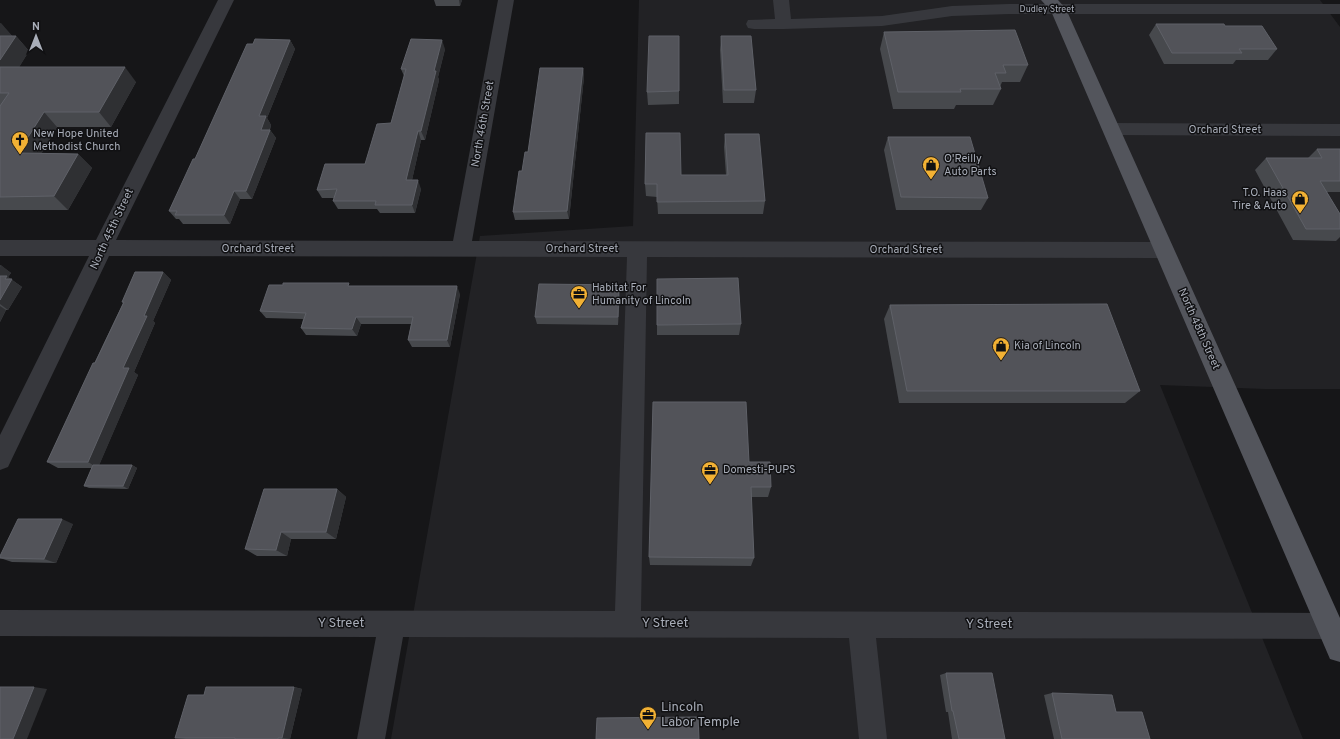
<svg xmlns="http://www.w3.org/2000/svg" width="1340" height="739" viewBox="0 0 1340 739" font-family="Overpass,sans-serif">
  <rect width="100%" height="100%" fill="#161618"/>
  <path fill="#222225" d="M639 0H1320L1340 27V389H1265L1160 385 1303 739H391L480 236 633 226Z"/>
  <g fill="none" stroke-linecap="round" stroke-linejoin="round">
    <g fill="#37383d" fill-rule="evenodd">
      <path d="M218 0H234L116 240 453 241 498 0H514L472 241 1164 242 1171 244 1174 250 1171 256 1164 258 647 257 641 611 1330 613 1340 618 1339 635 1330 639 876 638 887 739H859L849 638 403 637 385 739H357L376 637 0 636V610L615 611 627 257 109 256 8 467 0 470V435L89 256H0V240H96Z"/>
      <path d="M773 0H789L791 19 882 16 952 6 1009 4H1340V14H1009L952 16 882 26 784 29H754L748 28 746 24 748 20 775 19Z"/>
      <path d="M1111 123 1340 124V136L1111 135 1105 133 1102 129 1105 125Z"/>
    </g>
    <path fill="#53555c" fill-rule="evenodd" d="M1041 0H1058L1066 9 1340 618V662L1330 659 1051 11Z"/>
  </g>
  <g fill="#47494d">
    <path d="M434 0H462L460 6H436Z"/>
    <path d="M0 23 12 36H16L29 51 19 67 136 82 111 127H57L41 153 78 154 92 168 68 210H0Z"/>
    <path d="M1156 24 1225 26 1277 49 1268 60H1236L1233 64H1164L1149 35Z"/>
    <path d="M884 32 1028 65 1020 82H1002L1000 87 1001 89 993 105H956L954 109H893L880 49Z"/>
    <path d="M721 36 756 90 754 103H723L720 50Z"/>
    <path d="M290 40 295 49 267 118 271 125 270 130 276 138 252 199H240L230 224H183L179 219H176L169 211 195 159Z"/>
    <path d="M445 49 438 77 439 80 425 140H421L412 180 421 189 415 213H380L377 209H338L333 201 334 198H322L317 190 365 164 391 123 404 76 401 69Z"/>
    <path d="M583 68 584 77 569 219 515 220 513 212 522 171 528 152Z"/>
    <path d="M679 91V104L648 105 647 92Z"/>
    <path d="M725 134 765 201 763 214H658L657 197 646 196 645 184 681 175H726L724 147Z"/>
    <path d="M888 137 988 198 981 210H896L884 150Z"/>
    <path d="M1317 149H1340V192H1327L1340 214V237L1336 241 1293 240 1255 170 1266 158H1308Z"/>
    <path d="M0 265 11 273 8 277 22 287 8 310H6L0 322Z"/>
    <path d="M163 272 171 280 153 321 155 323 134 372 138 375 99 465H132L137 468 128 489 89 488 84 486 92 468H58L47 462 123 303 122 302Z"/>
    <path d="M619 285 620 293 618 325 537 324 535 317Z"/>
    <path d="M351 286 460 294 450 347H412L408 340 411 324H361L357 336 306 335 301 328 303 319 266 318 260 311Z"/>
    <path d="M890 305 1140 391 1125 403H899L884 319Z"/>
    <path d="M741 324 739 335H657V325Z"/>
    <path d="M749 462 771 487 768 497H751L754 558 751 566 650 565 649 557Z"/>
    <path d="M337 489 346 497 336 539H291L287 556H257L245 549Z"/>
    <path d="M73 524 56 563 12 562 0 558V556Z"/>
    <path d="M946 673 1005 739H952L948 712H946L940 675Z"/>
    <path d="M294 687 302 689 290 739H186L175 738 204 695Z"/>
    <path d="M1052 693 1116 712 1150 739H1054L1044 695Z"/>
  </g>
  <g fill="#2f3033">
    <path d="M459 0H462L460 6Z"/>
    <path d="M1 23 14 38 0 46V24Z"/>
    <path d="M16 36 29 51 10 82 0 72V60Z"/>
    <path d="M290 40 295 49 267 118 271 125 266 138 261 130 259 116Z"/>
    <path d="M442 40 445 49 438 77 439 80 425 140 421 131 434 71Z"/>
    <path d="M125 67 136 82 111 127 99 112Z"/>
    <path d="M583 68 584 77 569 219 567 211Z"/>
    <path d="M44 112 57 127 33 168 18 153Z"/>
    <path d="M270 130 276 138 252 199 246 191Z"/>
    <path d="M418 131 421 140 410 189 406 180Z"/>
    <path d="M78 154 92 168 68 210 54 196Z"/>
    <path d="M418 180 421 189 415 213 412 205Z"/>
    <path d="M234 191 240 199 230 224 224 215Z"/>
    <path d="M1 265 11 273 8 277 22 287 8 310 0 304V267Z"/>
    <path d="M163 272 171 280 153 321 155 323 134 372 138 375 98 468 88 462 123 368 144 316Z"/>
    <path d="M619 285 620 293 618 325V317Z"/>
    <path d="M457 286 460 294 450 347 447 340Z"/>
    <path d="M0 306 6 310 0 322Z"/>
    <path d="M356 317 361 324 357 336 352 329Z"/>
    <path d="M132 465 137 468 128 489 123 486Z"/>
    <path d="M337 489 346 497 336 539 326 532Z"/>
    <path d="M62 519 73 524 56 563 44 559Z"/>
    <path d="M281 532 291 539 287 556 276 550Z"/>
    <path d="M34 687 47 689 27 739H13Z"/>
    <path d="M294 687 302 689 290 739 282 738Z"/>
  </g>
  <g fill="#525359" stroke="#5f6168">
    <path d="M1156 24H1224L1225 26H1262L1277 49H1239L1242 53H1172Z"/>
    <path d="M1015 30 1028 65H1003L1006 73H995L1001 89H960L961 92H898L884 32Z"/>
    <path d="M0 36H16L0 60Z"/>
    <path d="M649 36H679V91L647 92Z"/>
    <path d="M721 36H751L756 90H724Z"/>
    <path d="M255 39 290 40 259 116H266L261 130H270L246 191H234L224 215H175L177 211H169L193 159H195L247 44H253Z"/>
    <path d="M411 39 442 40 434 71H436L421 131H418L406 180H418L412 205H375L376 201H333L337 189 317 190 325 164H365L377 124 391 123 406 69H401Z"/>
    <path d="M0 67H125L99 112H44L18 153 78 154 54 196 0 197V106L9 93H0Z"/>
    <path d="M540 68H583L567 211 513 212 519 171H522L525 152H528Z"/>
    <path d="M646 133H680L681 175H728L725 134H759L765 201 657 202V184H645Z"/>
    <path d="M888 137H970L988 198 901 197Z"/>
    <path d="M1317 149H1340V181H1320L1340 214V229H1306L1266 158H1322Z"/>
    <path d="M135 272H163L144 316H147L123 368H129L88 462H47L93 363H95L124 302H122Z"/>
    <path d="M0 276H7L5 279H12L0 300Z"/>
    <path d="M738 278 741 324 657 325V279Z"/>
    <path d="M283 283H349L348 286H457L447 340H408L413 317H356L352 329 301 328 306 313 260 311 269 285H283Z"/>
    <path d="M539 284 619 285 618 317H535Z"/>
    <path d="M1107 304 1140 391H907L890 305Z"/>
    <path d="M653 402H746L749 462H770L771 487H751L754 558 649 557Z"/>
    <path d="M93 465H132L123 486H84Z"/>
    <path d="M264 489H337L326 532H281L276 550 245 549Z"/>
    <path d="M18 519H62L44 559 0 558V556Z"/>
    <path d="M946 673H992L1005 739H959L953 711H952Z"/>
    <path d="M0 687H34L13 739H0Z"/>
    <path d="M206 687H294L282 738H278V739H235V738H175L188 695H204Z"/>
    <path d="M1052 693 1112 695 1116 712H1142L1150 739H1062Z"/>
    <path d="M698 717 699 739H596L597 718Z"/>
  </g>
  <defs>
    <g id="church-pin" transform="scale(0.9)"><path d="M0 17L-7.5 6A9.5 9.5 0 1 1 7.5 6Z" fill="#f2b134" stroke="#111113"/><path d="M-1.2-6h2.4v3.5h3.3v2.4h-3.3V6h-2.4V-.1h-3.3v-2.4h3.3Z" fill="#111"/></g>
    <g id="shop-pin" transform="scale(0.9)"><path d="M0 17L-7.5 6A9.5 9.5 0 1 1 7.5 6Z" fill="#f2b134" stroke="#111113"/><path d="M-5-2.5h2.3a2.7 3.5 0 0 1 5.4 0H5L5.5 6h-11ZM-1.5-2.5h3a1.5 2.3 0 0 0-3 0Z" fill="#111"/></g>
    <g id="office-pin" transform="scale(0.9)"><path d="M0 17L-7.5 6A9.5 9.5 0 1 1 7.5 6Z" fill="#f2b134" stroke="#111113"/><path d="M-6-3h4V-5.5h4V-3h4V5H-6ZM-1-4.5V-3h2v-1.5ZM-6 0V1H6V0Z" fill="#111"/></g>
  </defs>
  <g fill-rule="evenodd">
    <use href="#church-pin" x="20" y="140"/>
    <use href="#shop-pin" x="931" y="165"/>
    <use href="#shop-pin" x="1300" y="199"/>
    <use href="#office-pin" x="579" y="294"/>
    <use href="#shop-pin" x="1001" y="346"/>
    <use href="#office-pin" x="710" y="470"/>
    <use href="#office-pin" x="648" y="715"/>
  </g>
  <g text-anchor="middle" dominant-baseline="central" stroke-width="3" stroke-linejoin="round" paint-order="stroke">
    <g font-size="9" fill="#a8adb8" stroke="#111113">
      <text x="1047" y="9">Dudley Street</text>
    </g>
    <g font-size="11" fill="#a8adb8" stroke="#111113">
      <text transform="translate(483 124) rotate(-80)">North 46th Street</text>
      <text x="1225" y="130">Orchard Street</text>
      <text transform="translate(112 229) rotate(-65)">North 45th Street</text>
      <text x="258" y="249">Orchard Street</text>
      <text x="582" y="249">Orchard Street</text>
      <text x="906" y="250">Orchard Street</text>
      <text transform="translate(1199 329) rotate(66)">North 48th Street</text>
    </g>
    <g font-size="11" fill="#a8adb8" stroke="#111113" text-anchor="start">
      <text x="33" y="134">New Hope United<tspan x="33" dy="13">Methodist Church</tspan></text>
      <text x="944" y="159">O'Reilly<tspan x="944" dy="13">Auto Parts</tspan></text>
      <text x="1287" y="193" text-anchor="end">T.O. Haas<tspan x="1287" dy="13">Tire &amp; Auto</tspan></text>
      <text x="592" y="288">Habitat For<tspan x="592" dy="13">Humanity of Lincoln</tspan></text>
      <text x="1014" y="346">Kia of Lincoln</text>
      <text x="723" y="470">Domesti-PUPS</text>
    </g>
    <g font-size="13" fill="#a8adb8" stroke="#111113">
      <text x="341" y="624">Y Street</text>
      <text x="665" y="624">Y Street</text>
      <text x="989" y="625">Y Street</text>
    </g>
    <g font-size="13" fill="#a8adb8" stroke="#111113" text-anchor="start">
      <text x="661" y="708">Lincoln<tspan x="661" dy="15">Labor Temple</tspan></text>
    </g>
  </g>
  <g transform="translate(36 36)" stroke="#111113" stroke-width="3" paint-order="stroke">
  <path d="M0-3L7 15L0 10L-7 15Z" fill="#a8adb8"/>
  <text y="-6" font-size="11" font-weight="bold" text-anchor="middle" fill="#a8adb8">N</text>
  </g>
</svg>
